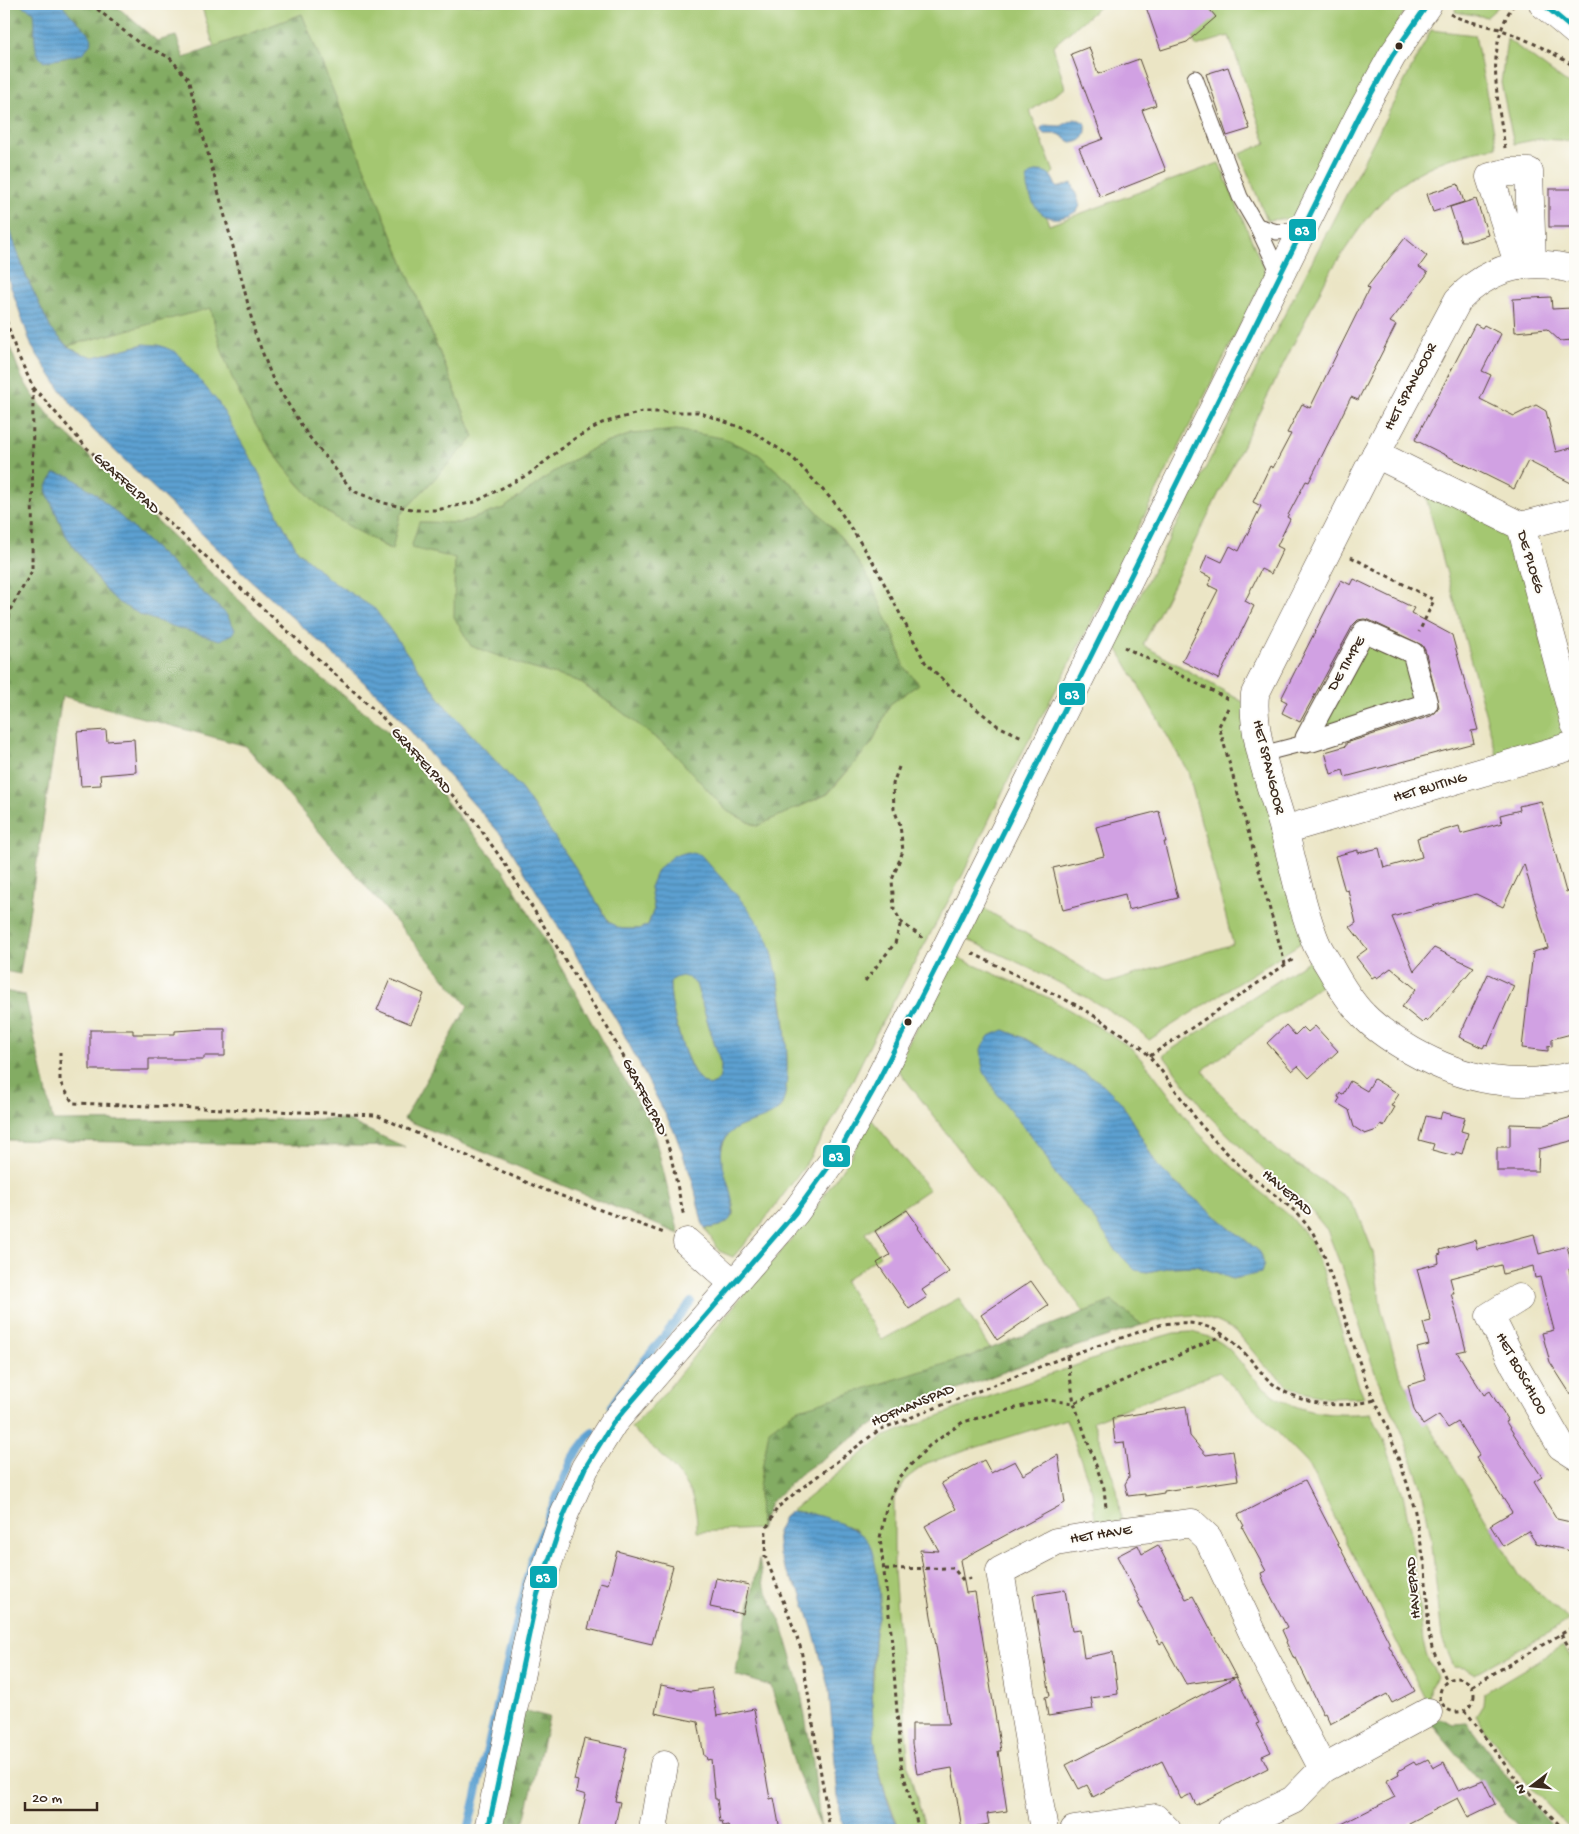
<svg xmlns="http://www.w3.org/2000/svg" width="1579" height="1834" viewBox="0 0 1579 1834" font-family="'Gochi Hand',sans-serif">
  <defs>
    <pattern id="forest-firs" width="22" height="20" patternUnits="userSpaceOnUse" patternTransform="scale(1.25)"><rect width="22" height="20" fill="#83ac63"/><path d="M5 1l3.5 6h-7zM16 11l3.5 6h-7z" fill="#6c8c51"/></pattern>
    <pattern id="water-rules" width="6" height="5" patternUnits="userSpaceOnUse" patternTransform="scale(1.25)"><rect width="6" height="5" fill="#5ca0d1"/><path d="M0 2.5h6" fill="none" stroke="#4d83a9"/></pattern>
  </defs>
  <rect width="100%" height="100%" fill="#fdfcf7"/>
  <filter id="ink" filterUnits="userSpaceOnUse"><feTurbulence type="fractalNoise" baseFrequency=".02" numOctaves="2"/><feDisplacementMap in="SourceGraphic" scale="10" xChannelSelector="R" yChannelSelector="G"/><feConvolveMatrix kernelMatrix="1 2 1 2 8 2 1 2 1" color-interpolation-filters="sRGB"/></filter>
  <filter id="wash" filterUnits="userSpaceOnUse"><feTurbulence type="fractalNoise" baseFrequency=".0096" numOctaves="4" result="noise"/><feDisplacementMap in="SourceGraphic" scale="20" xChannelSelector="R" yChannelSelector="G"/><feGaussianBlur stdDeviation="1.12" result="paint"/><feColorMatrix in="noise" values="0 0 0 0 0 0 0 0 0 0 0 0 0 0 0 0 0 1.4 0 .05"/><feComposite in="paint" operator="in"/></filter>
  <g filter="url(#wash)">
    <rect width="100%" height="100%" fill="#ebe5c5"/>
    <g fill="#a4c771" stroke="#707848" fill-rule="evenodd">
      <path d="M201 4H1103L1053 46 1065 88 1030 111 1054 172 1037 189 1049 225 1219 163 1266 274 1064 675 1015 766 963 874 872 1041 834 1118 802 1170 763 1222 733 1257 719 1251 705 1228H713L733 1215C735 1192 715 1167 723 1144 731 1120 762 1125 779 1109 793 1095 785 1020 782 1000 779 980 773 960 768 940L650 887 654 909 648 925 639 929H621L609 922 575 867 522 790 446 707 375 610 329 579 298 551 279 518 144 344 94 357 80 353 67 346 211 307 227 365 271 450 299 485 328 513 391 550 400 515 474 437 302 15 214 47ZM632 434 758 454 794 486 845 542 895 638 904 667 919 684 890 704 872 743 828 794 756 826 727 811 671 750 618 709 578 681 531 668 454 585 455 558 419 522 459 523 504 508 555 471 595 447Z"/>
      <path d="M1180 4H1401L1404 12 1294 218 1267 220 1240 154 1266 143 1229 36 1196 46Z"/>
      <path d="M1456 4H1501L1487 17 1455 12Z"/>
      <path d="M1431 30 1475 35 1497 147C1466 152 1432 162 1407 180 1373 203 1351 242 1328 275L1143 645 1245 703 1304 941 1149 1040C1132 1023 1110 1011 1089 999 1048 976 1006 956 963 938L980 906 1108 983 1233 944 1188 772 1115 644Z"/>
      <path d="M1507 39 1575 89V141L1539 139 1514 144 1501 83Z"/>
      <path d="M1424 490 1513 533 1568 742 1498 760Z"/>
      <path d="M1366 636 1410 655 1421 702 1316 734Z"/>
      <path d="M954 956 1049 998 1097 1026 1130 1047 1150 1069 1194 1128 1224 1159 1257 1189 1290 1216 1310 1240 1324 1275 1358 1383 1364 1397 1327 1398 1302 1392 1289 1386 1264 1365 1236 1331 1218 1322 1194 1315 1171 1317 1142 1325 1112 1301 1084 1312 896 1067ZM1004 1030 1024 1038 1103 1084 1121 1102 1157 1165 1174 1182 1260 1252 1261 1273 1232 1279 1218 1273 1195 1266 1171 1267 1147 1272 1118 1253 1091 1215 1056 1175 1042 1150 1019 1121Z"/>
      <path d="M1310 960 1311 965 1324 983 1203 1070 1220 1093 1279 1152 1347 1198 1358 1213 1373 1252 1381 1308 1399 1372 1421 1412 1520 1576 1569 1620 1555 1629 1475 1674 1465 1668 1454 1667 1442 1638 1431 1537 1422 1489 1402 1432 1376 1376 1342 1269 1327 1230 1304 1202 1269 1175 1209 1116 1163 1055Z"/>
      <path d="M682 975 689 978 696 984 721 1065C721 1076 720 1083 709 1086 706 1084 702 1082 699 1079 684 1061 669 1005 670 982L674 978Z"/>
      <path d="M871 1119 929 1189 865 1233 880 1256 844 1281 882 1340 959 1298 990 1349 974 1355 759 1486 760 1529 697 1532C697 1526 697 1519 696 1513 691 1476 656 1451 631 1428L662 1396 734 1306 806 1222 851 1156Z"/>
      <path d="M1192 1332C1229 1341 1229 1350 1252 1376 1287 1413 1323 1417 1371 1413L1384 1440 1403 1494 1412 1540 1423 1642 1427 1656 1437 1677 1431 1686 1429 1699 1426 1701 1308 1464 1219 1372 1093 1421 1117 1489 1122 1526 1096 1529 1092 1491 1066 1419 927 1463 907 1478 894 1498V1570L909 1771 926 1830H900L886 1794 877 1762 872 1718 874 1638 880 1605 855 1529 808 1513 790 1512 883 1437 1017 1386 1146 1341 1174 1333Z"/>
      <path d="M1563 1646 1575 1664V1830H1572C1537 1796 1503 1757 1476 1716L1483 1705 1484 1693Z"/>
    </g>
    <g fill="url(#forest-firs)" stroke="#5f6b40" fill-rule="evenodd">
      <path d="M4 4H114L157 41 176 36 184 58 302 14 474 437 400 515 392 550C371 538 348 527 329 513 315 504 302 488 291 475 250 425 224 372 211 308L67 346 51 329 26 276 4 213Z"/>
      <path d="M4 332 22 378 32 394 60 428 313 671 388 731 504 871 574 990 610 1056 652 1125 679 1234 404 1119 468 1006 246 746 62 696 20 974 4 971ZM49 482 96 494 226 614 105 590 65 534 46 490Z"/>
      <path d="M677 430 722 438 758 454 794 486 845 542 871 582 895 638 904 667 919 684 890 704 872 743 827 794 757 826 727 811 671 750 618 709 578 681 531 668 471 646 454 617 455 558 411 548 419 522 459 523 504 508 555 471 595 447 632 434Z"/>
      <path d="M4 991 25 995 53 1121 344 1119 405 1147 4 1140Z"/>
      <path d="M1112 1301 1142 1325 1032 1361 878 1421 800 1474 770 1503 760 1529 759 1486 769 1430 796 1410 974 1355Z"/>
      <path d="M759 1559 763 1583 782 1625 799 1682 813 1762 820 1824 822 1830 797 1773 771 1686 735 1675Z"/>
      <path d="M522 1710 549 1717 522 1830H496Z"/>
      <path d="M1440 1718 1453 1724 1467 1723 1513 1784 1556 1830H1521L1430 1723Z"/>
    </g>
    <g fill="url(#water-rules)" stroke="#4c6578" fill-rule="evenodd">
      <path d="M19 4H62C70 17 85 25 92 39L89 46 82 54 44 62C30 51 37 28 34 12Z"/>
      <path d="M1075 119 1080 120 1086 124C1087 135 1084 142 1072 143L1059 134H1044L1041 131V128L1044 125 1061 126Z"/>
      <path d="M1038 171C1051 171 1052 178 1057 188L1072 183 1080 205 1078 210C1059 224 1039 220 1031 198 1027 190 1025 183 1029 175Z"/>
      <path d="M4 213 26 276 51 329 67 346 80 353 94 357 144 344 159 345 176 352 218 402 259 473 279 518 298 551 329 579 375 609 446 707 522 790 575 867 609 922 621 929H639L648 925 654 909 650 887 657 870 673 856 688 852 701 855C723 881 751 907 767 938 779 962 798 1089 779 1109 762 1126 728 1120 722 1147 716 1176 760 1227 705 1228L702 1222 693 1182 675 1133 618 1023 503 837 443 770 387 703 246 576 93 430 62 392 32 347 4 267ZM682 976 689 978 696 984 721 1065C721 1076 720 1083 709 1086 706 1084 702 1082 699 1079 684 1062 669 1005 670 982L674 978Z"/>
      <path d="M55 473 70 476 96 494 226 614 235 629 232 634 220 640 181 629 143 616 119 603 105 590 65 534 46 490 49 482Z"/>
      <path d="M1004 1030 1024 1038 1103 1084 1121 1102 1157 1165 1174 1182 1260 1252 1264 1264 1261 1273 1232 1279 1218 1273 1195 1266 1171 1267 1147 1272 1135 1270 1118 1253 1091 1215 1056 1175 1042 1150 995 1091 984 1072 982 1064 981 1049 989 1036Z"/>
      <path d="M790 1512C796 1512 803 1512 809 1513 824 1517 862 1528 869 1543 875 1555 881 1593 880 1607 878 1618 875 1629 874 1640 870 1704 870 1772 900 1830H844L839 1810 829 1690 815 1637 801 1593 786 1572 779 1555 777 1532 784 1517Z"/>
    </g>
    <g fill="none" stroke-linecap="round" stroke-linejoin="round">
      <g stroke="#5ca0d1" stroke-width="8">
        <path d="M611 1406 635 1372 691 1302"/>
        <path d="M468 1830 532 1557 572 1459 593 1431"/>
      </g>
    </g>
    <g id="blocks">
      <g fill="#d1a1e3">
        <path d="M1145 4H1205L1216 17 1187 42 1161 50Z"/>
        <path d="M1089 47 1098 74 1139 59 1156 105 1142 110 1166 171 1100 197 1079 148 1103 139 1071 54Z"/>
        <path d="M1228 67 1250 129 1227 136 1206 74Z"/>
        <path d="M1458 184 1464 202 1433 212 1427 194Z"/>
        <rect x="1549" y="189" width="26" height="38"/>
        <path d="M1476 199 1488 235 1469 241H1461L1450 207Z"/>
        <path d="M1405 238 1427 256 1419 267 1428 273 1390 322 1396 325 1358 400 1351 397 1309 482 1306 481 1287 517 1290 519 1277 546 1283 549 1271 574 1261 569 1245 601 1254 606 1218 679 1182 661 1218 590 1208 585 1212 578 1200 572 1207 555 1222 562 1230 546 1239 551 1261 506 1253 502 1270 466 1273 468 1291 434 1287 433 1302 404 1310 408 1369 289 1367 287Z"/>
        <path d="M1551 297 1552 309 1571 308 1573 340 1560 341 1547 329 1515 332 1513 299Z"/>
        <path d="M1475 324 1482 328 1484 325 1501 334 1482 371 1491 375 1480 399 1514 416 1536 405 1546 411 1556 452 1575 447V485L1528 461 1514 489 1415 440Z"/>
        <path d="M1354 579 1414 608 1411 613 1452 635 1478 730 1471 731 1474 743 1345 777 1343 770 1331 774 1325 752 1346 746V743L1431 716 1436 712 1439 707 1425 650 1422 645 1369 620 1364 619 1358 620 1353 625 1300 722 1282 713 1287 702 1281 699 1341 580 1351 585Z"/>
        <path d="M106 730 107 741 134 739 136 772 100 775 101 785 81 786 77 732Z"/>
        <path d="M1541 801 1566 892 1575 889V1033L1552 1039V1047L1548 1046V1051L1522 1048 1533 952 1548 948 1524 864 1503 907 1476 894 1392 917 1414 971 1434 948 1474 967 1427 1022 1425 1020 1422 1023 1402 1007 1416 989 1391 968 1377 978 1375 976 1372 978 1356 957 1367 949 1350 927 1356 923 1348 890 1345 891 1335 856 1358 850V853L1379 848 1384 868 1422 857 1417 838 1459 826 1461 834 1502 823 1500 815 1520 810 1519 806Z"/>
        <path d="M1159 811 1166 842H1164L1178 898 1128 910 1125 894 1063 910 1053 868 1104 856 1096 827Z"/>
        <path d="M1488 974 1514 986 1488 1045 1485 1044 1483 1048 1459 1037Z"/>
        <path d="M390 979 424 994 411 1024 377 1010Z"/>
        <path d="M1286 1025 1295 1035 1303 1027 1308 1032 1315 1026 1338 1051 1309 1078 1298 1066 1292 1071 1267 1043Z"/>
        <path d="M206 1029H225V1056H204V1059H149V1070H90V1030H133V1034H175V1031Z"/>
        <path d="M1374 1079 1399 1094 1391 1106 1395 1107 1384 1126 1381 1124 1377 1130 1365 1134 1354 1127 1349 1110 1337 1103 1340 1098 1338 1097 1340 1093 1343 1094 1350 1081 1367 1091Z"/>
        <path d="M1442 1112 1465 1118 1461 1131 1468 1133 1462 1154 1456 1152 1455 1156 1432 1150 1434 1144 1419 1140 1426 1116 1440 1119Z"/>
        <path d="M1575 1116V1140L1539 1149 1538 1171H1497V1147H1510V1124L1544 1125Z"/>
        <path d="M907 1210 919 1227 918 1228 949 1272 922 1290 927 1297 909 1309 877 1263 890 1255 875 1231Z"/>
        <path d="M1534 1234 1539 1254 1567 1246 1573 1268 1569 1269 1575 1293V1401L1550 1362 1542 1333 1554 1330 1540 1277 1535 1278 1533 1266 1503 1274 1501 1265 1450 1278 1454 1293H1451L1466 1350 1457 1352 1484 1395 1490 1391 1508 1421 1506 1422 1542 1477 1534 1482 1557 1519 1575 1523V1552L1536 1543 1528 1531 1503 1546 1490 1525 1512 1512 1476 1457 1479 1455 1458 1422 1448 1428 1439 1415 1423 1425 1414 1410 1408 1385 1426 1380 1417 1348 1429 1345 1423 1323 1431 1321 1417 1269 1439 1263 1438 1255 1441 1254 1440 1250 1475 1240 1477 1249Z"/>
        <path d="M1031 1281 1048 1305 997 1340 981 1315Z"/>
        <path d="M1186 1406 1190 1436 1206 1455 1233 1451 1238 1480 1164 1491V1493L1145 1496V1494L1128 1496 1125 1484 1129 1477 1124 1442 1115 1443 1112 1418Z"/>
        <path d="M1058 1455 1065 1503 960 1560 966 1593 975 1592 1001 1751H998L1007 1811 987 1814 989 1824 962 1829 952 1768 917 1774 912 1744V1724H949L920 1550 939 1551 925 1526 956 1509 941 1483 984 1460 991 1473 1015 1461 1023 1475Z"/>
        <path d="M1305 1480 1389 1642V1646L1415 1691 1392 1703 1387 1694 1330 1724 1325 1713 1323 1714 1296 1658 1294 1659 1286 1642 1287 1641 1282 1630 1287 1627 1265 1585 1261 1573 1266 1571 1242 1527 1244 1526 1238 1515Z"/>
        <path d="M1138 1545 1142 1554 1158 1545 1186 1599 1193 1596 1236 1677 1186 1684 1163 1642 1160 1644 1138 1602 1140 1601 1117 1556Z"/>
        <path d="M617 1551 673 1566 652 1644 588 1629 600 1582 608 1584Z"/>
        <path d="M716 1578 749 1585 743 1614 710 1607Z"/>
        <path d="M1065 1590 1072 1631 1080 1630 1084 1658 1113 1652 1118 1694 1091 1698 1093 1709 1048 1716 1045 1697 1050 1696 1033 1595Z"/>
        <path d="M1236 1677 1259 1723 1256 1724 1271 1752 1262 1756 1268 1768 1196 1805 1191 1794 1181 1799 1162 1761 1093 1797 1087 1785 1079 1789 1066 1765Z"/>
        <path d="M661 1685 691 1691 712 1688 717 1716 754 1709 770 1799 774 1798 780 1830H729L728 1825 723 1826 722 1821 720 1822 717 1799H715L711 1759 707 1760 706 1756H704L698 1722 655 1713Z"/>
        <path d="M584 1739 627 1748 615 1801 620 1802 614 1830H578L586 1795 576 1792 578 1781 574 1780Z"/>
        <path d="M1428 1759 1433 1768 1444 1762 1458 1790 1483 1780 1495 1804 1468 1817 1458 1798 1409 1823 1413 1830H1330L1395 1797 1386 1781 1399 1774 1398 1771 1414 1762 1416 1765Z"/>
      </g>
    </g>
  </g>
  <g filter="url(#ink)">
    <use href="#blocks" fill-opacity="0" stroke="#554637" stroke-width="1"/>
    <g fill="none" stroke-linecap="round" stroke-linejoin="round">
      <g stroke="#554637" stroke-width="17">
        <g id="service">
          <path d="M1195 78 1240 197 1257 226 1280 275"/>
          <path d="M1257 226 1277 232 1302 230"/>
          <path d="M1262 754 1312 741"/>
        </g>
      </g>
      <g stroke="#554637" stroke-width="23">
        <path id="pedestrian" d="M1306 742V738L1364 631 1413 653 1427 704 1312 741"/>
      </g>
      <g stroke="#554637" stroke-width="29">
        <g id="minor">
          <path d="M1519 266 1490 177 1509 172H1529L1532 263"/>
          <path d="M1575 270C1529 257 1491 266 1458 300L1376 454 1255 694C1251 739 1272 786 1284 830 1294 867 1301 906 1316 943 1320 952 1326 960 1331 969 1340 985 1350 1002 1363 1015 1377 1030 1395 1041 1412 1051 1465 1081 1515 1090 1575 1075"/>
          <path d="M1376 454 1521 526 1575 724"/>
          <path d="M1521 526 1575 512"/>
          <path d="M1284 830 1575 745"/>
          <path d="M687 1242 733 1283"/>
          <path d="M1519 1298 1490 1316 1515 1366 1561 1446 1575 1455"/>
          <path d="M1323 1769 1428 1712"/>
          <path d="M488 1830 537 1596 564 1515 585 1468 613 1423 795 1213 837 1155 873 1091 946 948 1359 116 1392 56 1428 4"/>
          <path d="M653 1830 664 1765"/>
          <path d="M1044 1830 1000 1571 1056 1542 1109 1533 1192 1523 1208 1538 1261 1650 1323 1769 1293 1800 1231 1830"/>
          <path d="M1074 1830 1155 1818 1167 1830"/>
        </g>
      </g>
      <g stroke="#554637" stroke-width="29">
        <path id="tertiary" d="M1543 4 1575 31"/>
      </g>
      <g stroke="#554637" stroke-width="3" stroke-dasharray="4 4" stroke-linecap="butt">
        <path d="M91 4 140 44 169 57 188 79 242 280 255 333 273 380 307 434 353 491 384 503 416 510H436L475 502 529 474 574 439 602 423 642 412H698L753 432 793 458 834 502 873 562 925 662 954 691 998 726 1022 737"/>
        <path d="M1450 14C1467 23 1485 24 1502 30 1528 40 1553 52 1575 67"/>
        <path d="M1505 148C1498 99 1484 48 1514 4"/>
        <path d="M4 313 16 351 33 387 87 448 383 718 472 817 507 867 607 1027 660 1122 670 1152 684 1217"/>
        <path d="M1351 557 1434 600 1419 632"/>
        <path d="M1124 647 1230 700"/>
        <path d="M4 658 10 610 32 571 33 388"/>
        <path d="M1228 708 1219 726 1285 964"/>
        <path d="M899 767 893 784 894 809 900 825 903 851 892 880 894 909 901 922 923 938"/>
        <path d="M972 953 1076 1005 1101 1020 1142 1048 1160 1069 1200 1124 1215 1141 1246 1172 1296 1212 1312 1231 1324 1255 1356 1352 1365 1379 1386 1424 1407 1483 1414 1507 1425 1566 1429 1634 1432 1648 1447 1681"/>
        <path d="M865 981 895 943 901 922"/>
        <path d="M60 1052V1082L73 1103 376 1115 537 1187 664 1233"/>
        <path d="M1150 1056 1295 958"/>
        <path d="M1067 1356 1074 1403 1104 1488 1106 1508"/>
        <path d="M885 1569 953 1568 963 1580 975 1577"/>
        <path d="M1561 1634 1575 1657"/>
        <circle cx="1457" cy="1695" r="17"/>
        <path d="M1472 1686 1575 1626"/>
        <path d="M1465 1710 1512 1774 1564 1830"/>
        <path d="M830 1830 801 1649 790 1618 765 1556 766 1529 777 1508 795 1493 879 1430 1067 1356 1163 1324C1199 1319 1223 1328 1247 1356 1256 1365 1263 1376 1273 1384 1301 1406 1342 1409 1375 1400"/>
        <path d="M919 1830 901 1765 891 1632 880 1538 886 1508 899 1477 929 1446 963 1422 1046 1400 1074 1403 1223 1335"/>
      </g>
      <use href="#service" stroke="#fff" stroke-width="15"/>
      <use href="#pedestrian" stroke="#fff" stroke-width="21"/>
      <use href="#minor" stroke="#fff" stroke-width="28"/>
      <use href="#tertiary" stroke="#fff" stroke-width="28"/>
      <g stroke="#fdfcf7" stroke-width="9">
        <g id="bus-1">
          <path d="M1543 4 1575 31"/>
          <path d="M488 1830 537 1596 564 1515 585 1468 613 1423 795 1213 837 1155 873 1091 946 948 1359 116 1392 56 1428 4"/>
        </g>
      </g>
      <use href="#bus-1" stroke="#09a8b3" stroke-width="5"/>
    </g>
  </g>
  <g fill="#3b2a1e" stroke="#fdfcf7" stroke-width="2">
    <circle cx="1399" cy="46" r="4.5"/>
    <circle cx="908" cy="1022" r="4.5"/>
  </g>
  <g text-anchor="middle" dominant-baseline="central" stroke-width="4" stroke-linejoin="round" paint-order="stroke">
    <g font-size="15" fill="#3b2a1e" stroke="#fdfcf7">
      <text transform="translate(1411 387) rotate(-62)">HET SPANGOOR</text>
      <text transform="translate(126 484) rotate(42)">GRAFFELPAD</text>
      <text transform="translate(1530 562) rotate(73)">DE PLOEG</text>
      <text transform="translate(1347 664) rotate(-60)">DE TIMPE</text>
      <text transform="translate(421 761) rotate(48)">GRAFFELPAD</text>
      <text transform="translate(1268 767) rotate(76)">HET SPANGOOR</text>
      <text transform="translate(1430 788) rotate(-16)">HET BUITING</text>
      <text transform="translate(644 1097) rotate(63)">GRAFFELPAD</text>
      <text transform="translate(1287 1193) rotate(41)">HAVEPAD</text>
      <text transform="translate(1521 1374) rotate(61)">HET BOSCHLOO</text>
      <text transform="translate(913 1406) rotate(-23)">HOFMANSPAD</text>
      <text transform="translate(1101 1535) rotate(-9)">HET HAVE</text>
      <text transform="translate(1414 1588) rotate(-95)">HAVEPAD</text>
    </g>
  </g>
  <g stroke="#fdfcf7" stroke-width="2">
    <rect x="1288" y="218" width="29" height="24" rx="5" fill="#09a8b3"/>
    <rect x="1058" y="682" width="28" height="24" rx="5" fill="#09a8b3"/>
    <rect x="822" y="1144" width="29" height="24" rx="5" fill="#09a8b3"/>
    <rect x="529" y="1565" width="29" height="24" rx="5" fill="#09a8b3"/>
  </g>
  <g font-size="14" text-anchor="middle" font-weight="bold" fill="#fff">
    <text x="1302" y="235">83</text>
    <text x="1072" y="699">83</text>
    <text x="836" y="1161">83</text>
    <text x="543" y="1582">83</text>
  </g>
  <rect width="1579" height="1834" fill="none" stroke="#fdfcf7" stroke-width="20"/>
  <g transform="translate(1532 1786) rotate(254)" stroke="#fdfcf7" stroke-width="4" paint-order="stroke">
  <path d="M0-4L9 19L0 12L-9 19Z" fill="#3b2a1e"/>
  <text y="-8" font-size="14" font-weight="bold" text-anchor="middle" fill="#3b2a1e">N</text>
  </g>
  <path d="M25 1802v8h72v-8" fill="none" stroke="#3b2a1e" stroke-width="2.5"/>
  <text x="32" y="1802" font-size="15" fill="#3b2a1e" stroke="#fdfcf7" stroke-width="4" paint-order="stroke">20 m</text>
</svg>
